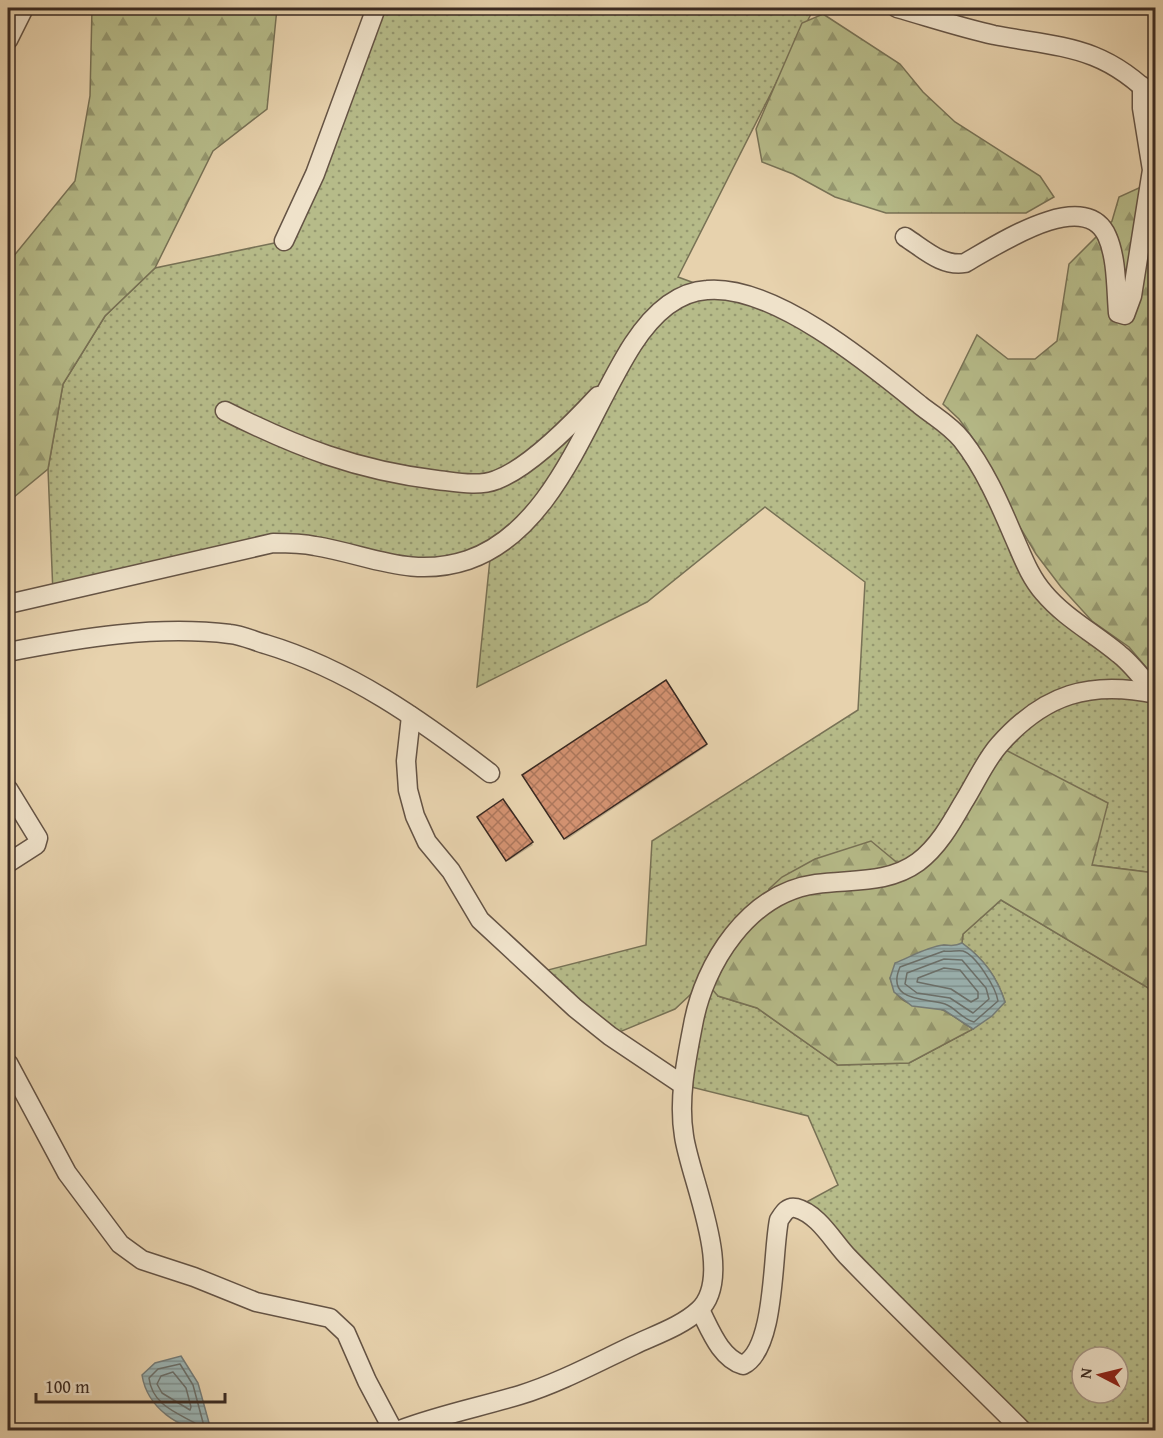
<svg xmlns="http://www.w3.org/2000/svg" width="1163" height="1438" viewBox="0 0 1163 1438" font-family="'Gentium Book Plus',serif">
  <defs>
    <pattern id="grass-dots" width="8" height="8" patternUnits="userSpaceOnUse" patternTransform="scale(1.5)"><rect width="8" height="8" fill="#b6bb89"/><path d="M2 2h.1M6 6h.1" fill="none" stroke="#959870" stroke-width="1.8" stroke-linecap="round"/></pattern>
    <pattern id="forest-firs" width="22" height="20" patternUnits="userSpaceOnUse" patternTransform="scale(1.5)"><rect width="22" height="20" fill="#b6bb89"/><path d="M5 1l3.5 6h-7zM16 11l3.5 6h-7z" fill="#959870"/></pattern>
    <pattern id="water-rules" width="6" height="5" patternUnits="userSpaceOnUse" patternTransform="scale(1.5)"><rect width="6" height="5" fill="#9bb5b5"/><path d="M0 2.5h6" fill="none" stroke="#7f9393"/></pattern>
    <pattern id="building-cross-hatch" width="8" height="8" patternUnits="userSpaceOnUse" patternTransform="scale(1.5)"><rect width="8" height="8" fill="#d39271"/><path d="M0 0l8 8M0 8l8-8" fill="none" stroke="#ac775c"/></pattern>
  </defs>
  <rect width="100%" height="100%" fill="#e7d2ad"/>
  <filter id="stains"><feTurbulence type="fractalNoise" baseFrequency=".00333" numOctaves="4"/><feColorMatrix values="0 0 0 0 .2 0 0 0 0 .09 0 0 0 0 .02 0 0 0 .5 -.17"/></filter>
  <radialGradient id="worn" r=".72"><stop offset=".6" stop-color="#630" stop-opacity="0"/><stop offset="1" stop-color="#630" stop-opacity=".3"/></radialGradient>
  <path fill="url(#grass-dots)" stroke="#787256" stroke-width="1.5" fill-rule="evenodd" d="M376 8H814L678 277 809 325 945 422 1026 565 1155 693 1151 673 1155 668V873L1092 865 922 859 764 906 718 996 757 1008 838 1065 909 1063 973 1029 1005 1002C997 977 984 959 962 943L963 934 1001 900 1155 992V1430H1025L801 1205 838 1185 808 1116 683 1085 704 982 675 1009 610 1036 536 973 646 945 652 841 858 710 865 582 765 507 647 602 477 687 491 549 426 569 273 543 53 594 48 469 63 384 105 316 155 268 284 241ZM1082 1357H1118V1393H1082Z"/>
  <g fill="url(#forest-firs)" stroke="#787256" stroke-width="1.5">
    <path d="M92 8H277L267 109 213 151 155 268 105 316 63 384 48 469 8 502V263L75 181 90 96Z"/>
    <path d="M823 14 900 64 923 92 955 122 1040 176 1054 197 1026 213H886L835 197 793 174 762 162 756 129 802 23Z"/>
    <path d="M1155 174 1156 668 1151 673 1129 647 1092 621 1061 587 1036 554 996 487 977 444 959 419 943 404 977 335 1008 359H1035L1057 341 1069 264 1112 221 1119 197 1150 183Z"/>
    <path d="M998 746 1108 803 1092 865 1155 873V992L1001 900 963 934 962 943 955 947 944 945 890 978C902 1017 921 998 945 1011 955 1016 963 1024 973 1029L909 1063 838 1065 757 1008 718 996 705 981 764 906 769 889 782 877 815 859 871 841 906 870 922 859Z"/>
  </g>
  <g fill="url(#water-rules)" stroke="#747d7a" stroke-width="1.5">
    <path d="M962 943C984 959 997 977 1005 1002L992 1016 973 1029 944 1010 912 1006 894 992 890 978 895 963C910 957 927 947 943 945 951 945 954 947 962 943Z"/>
    <path d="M181 1356 198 1383 211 1430C179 1431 147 1407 142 1375L155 1363Z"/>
  </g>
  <g fill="#0003">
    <path d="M665 682 707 746 566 840 524 776Z"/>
    <path d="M503 801 533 845 508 861 479 817Z"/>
  </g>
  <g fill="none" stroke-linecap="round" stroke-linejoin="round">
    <g stroke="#6a706c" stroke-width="1.5">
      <path d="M944 951C950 952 958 950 963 951 976 955 996 988 998 1001L974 1022C962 1019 956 1008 945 1004 926 998 885 1002 900 967Z"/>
      <path d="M944 959 962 960 986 988 989 999 973 1013 950 998 917 993 905 984 907 973Z"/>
      <path d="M944 968 960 970 978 992V998L971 1002 951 989 917 982 918 978Z"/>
      <path d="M173 1372 186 1388 191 1407 190 1410 162 1393 157 1384 161 1376Z"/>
      <path d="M198 1430 195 1423C175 1412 152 1404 149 1378L158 1369 180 1364 193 1385 205 1430"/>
    </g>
  </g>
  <g fill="url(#building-cross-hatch)" stroke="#3a2a22" stroke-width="1.5">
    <path d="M666 680 707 744 564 839 522 775Z"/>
    <path d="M503 799 533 842 506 861 477 817Z"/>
  </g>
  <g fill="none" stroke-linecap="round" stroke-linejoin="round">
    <g stroke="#655445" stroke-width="21">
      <g id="minor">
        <path d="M897 8C929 17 962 28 994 35 1063 48 1103 45 1156 100"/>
        <path d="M8 40 24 8"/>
        <path d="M905 237C924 249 942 267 965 263 997 245 1085 186 1107 236 1117 258 1116 290 1118 313L1125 315 1132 296 1152 170 1142 108V86"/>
        <path d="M284 241 315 174 376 8"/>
        <path d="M225 411C297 447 356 470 437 480 455 482 479 487 496 480 529 468 573 423 598 396"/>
        <path d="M8 604 273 543C287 543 301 543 315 546 370 555 411 579 468 560 555 530 587 415 633 344 650 318 674 292 707 290 773 284 871 365 920 405 935 417 950 425 962 440 984 468 999 502 1013 535 1022 555 1029 576 1044 593 1065 618 1094 633 1119 654 1133 665 1144 680 1155 694"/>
        <path d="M8 652C80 638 156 625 230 634 242 635 254 641 265 644 349 669 421 720 490 773"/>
        <path d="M411 716 406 761 408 790 415 816 427 842 451 871 480 920 575 1008 610 1036 683 1085"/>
        <path d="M8 789 38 838 36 845 8 863"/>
        <path d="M8 1063 67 1173 120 1244 142 1260 194 1277 256 1302 330 1318 346 1333 367 1381 393 1430"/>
        <path d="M700 1310C710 1329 720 1358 743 1365 776 1349 772 1254 779 1220 783 1214 787 1206 796 1208 819 1214 834 1243 849 1258 906 1317 965 1373 1022 1430"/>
        <path d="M400 1430C439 1415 480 1407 520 1395 559 1383 596 1363 634 1345 655 1335 682 1326 699 1310 736 1276 690 1179 684 1136 678 1100 686 1061 693 1025 704 963 749 893 816 884 852 879 888 884 918 862 938 847 951 824 963 803 975 784 985 761 999 745 1044 694 1090 680 1156 694"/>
      </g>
    </g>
    <use href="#minor" stroke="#efe2ca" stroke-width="18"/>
  </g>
  <rect width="1163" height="1438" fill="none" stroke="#e7d2ad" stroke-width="30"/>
  <rect x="9" y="9" width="1145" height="1420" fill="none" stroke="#3a2a22" stroke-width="3"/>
  <rect x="15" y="15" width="1133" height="1408" fill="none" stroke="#3a2a22" stroke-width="1.5"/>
  <g transform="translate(1100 1375) rotate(277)"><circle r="28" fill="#efe2ca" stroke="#a79887" stroke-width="1.5"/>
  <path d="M0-4.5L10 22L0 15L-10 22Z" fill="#8f2418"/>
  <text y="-9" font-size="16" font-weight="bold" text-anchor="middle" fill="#3a2a22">N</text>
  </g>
  <path d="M36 1393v9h189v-9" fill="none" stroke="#3a2a22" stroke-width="3"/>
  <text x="45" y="1393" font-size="18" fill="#3a2a22" stroke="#efe2ca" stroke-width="4.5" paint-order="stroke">100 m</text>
  <rect width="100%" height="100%" filter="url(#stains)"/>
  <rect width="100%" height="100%" fill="url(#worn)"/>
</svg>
